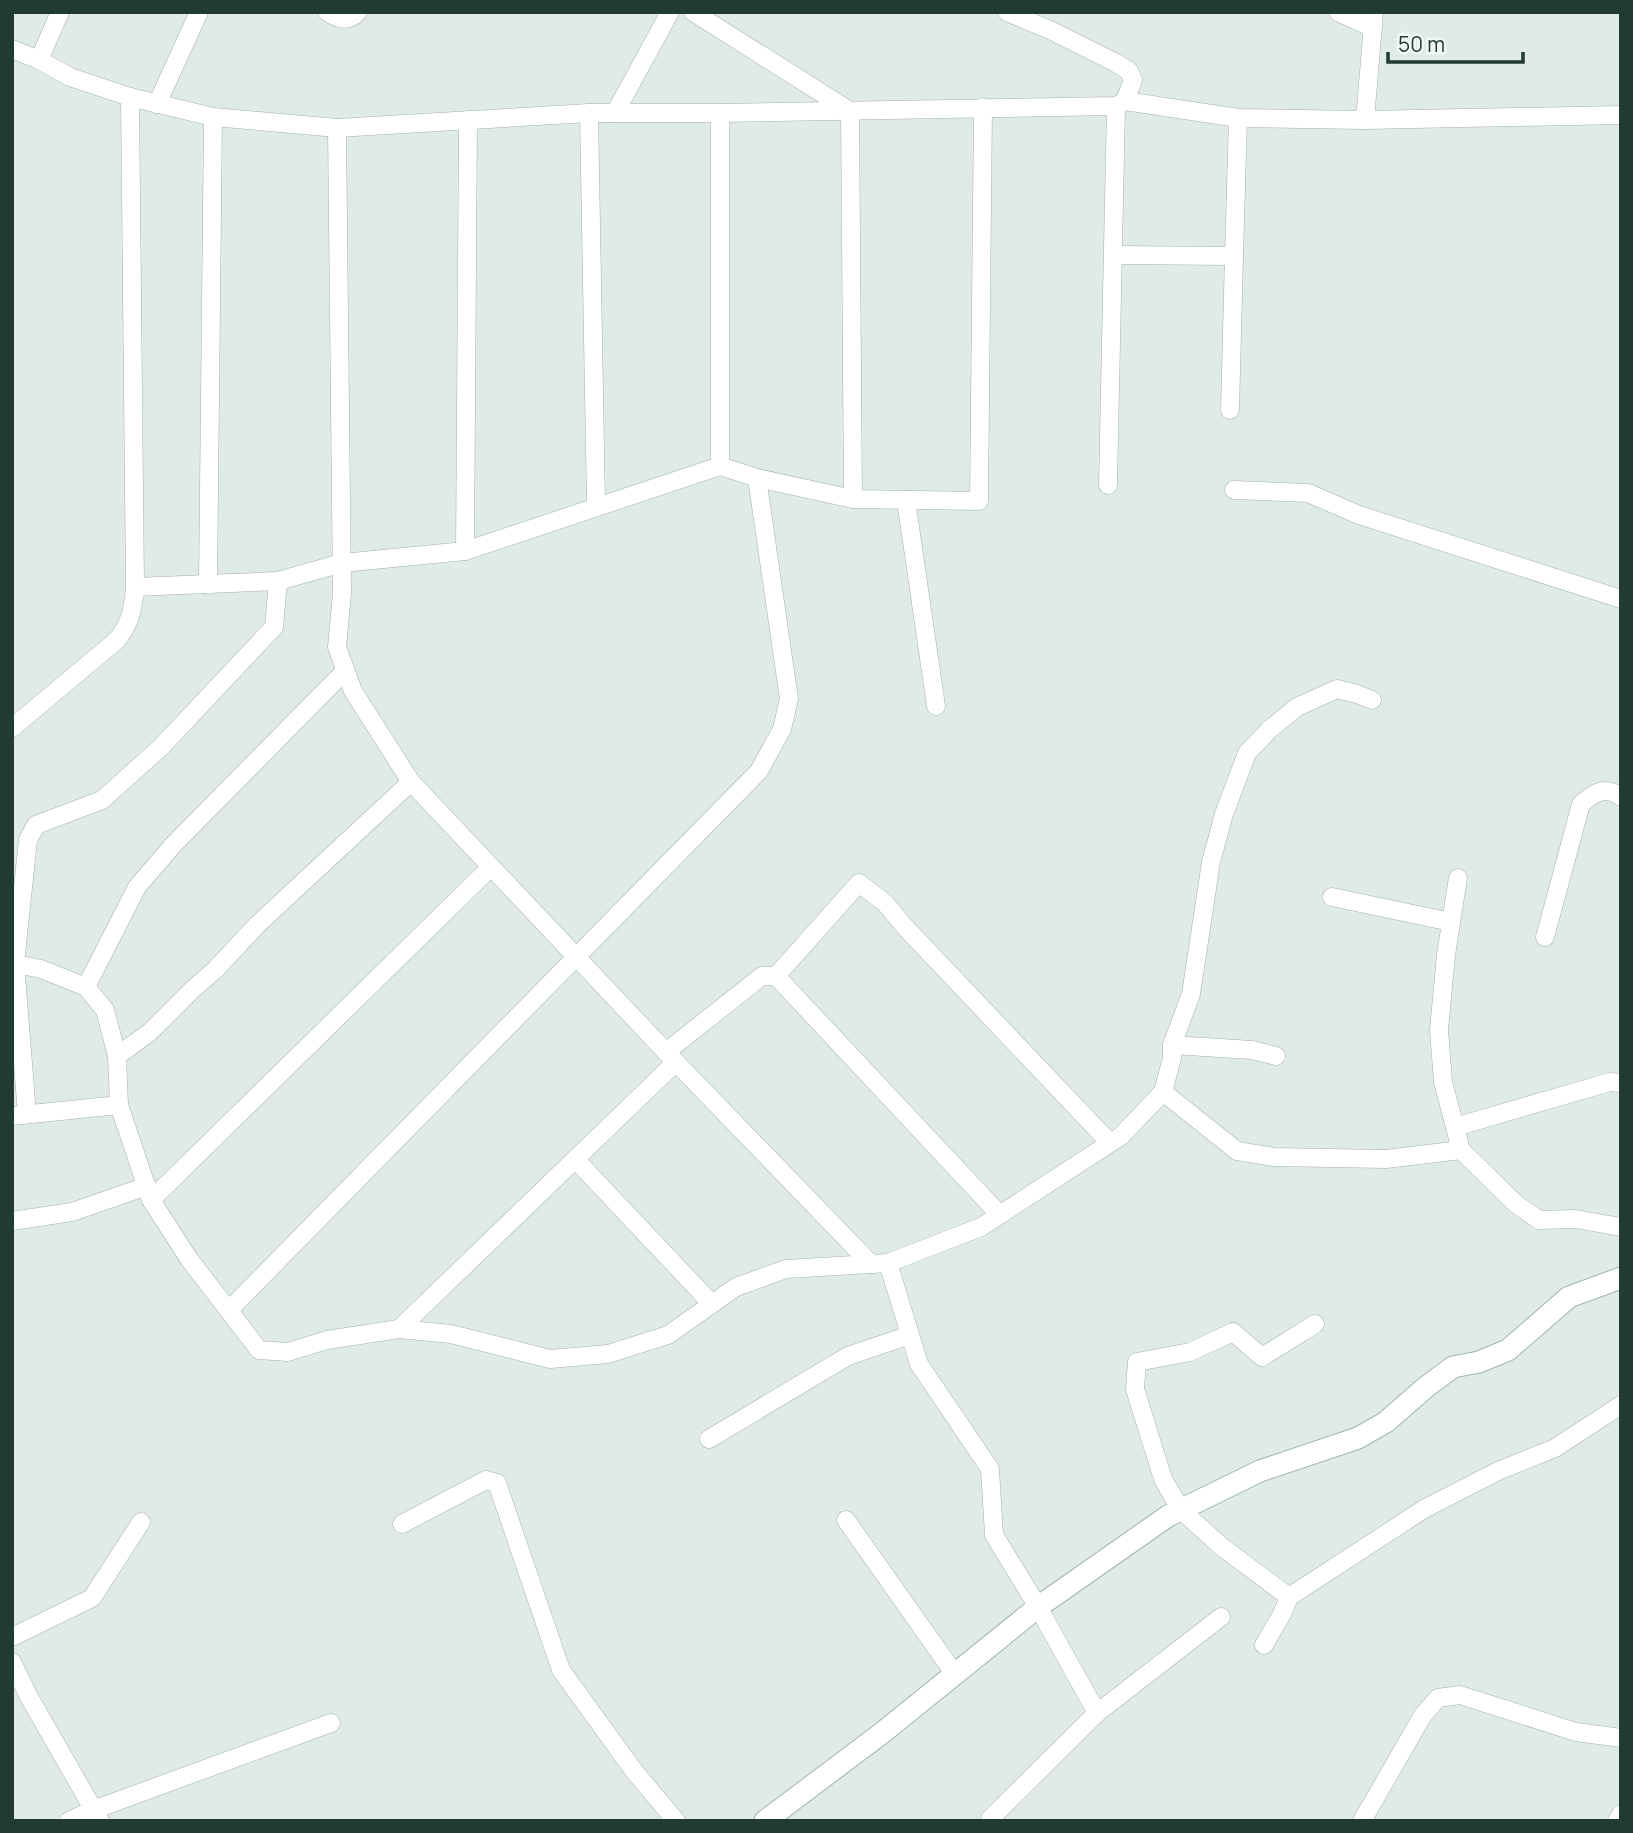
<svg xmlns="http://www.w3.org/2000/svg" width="1633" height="1833" viewBox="0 0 1633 1833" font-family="Manrope,sans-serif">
  <rect width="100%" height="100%" fill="#e0eae6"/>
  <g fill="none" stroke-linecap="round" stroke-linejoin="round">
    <g stroke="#a3b2ad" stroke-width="19">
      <g id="street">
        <path d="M327 12C338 19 348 23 358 12"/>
        <path d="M693 12 850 111 853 499"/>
        <path d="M1338 12 1373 28"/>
        <path d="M12 49 39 60 70 77 130 97 213 117 337 128 589 113H720L1116 106 1125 101 1133 80 1129 71 1116 63 1050 30 1007 12"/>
        <path d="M39 60 60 12"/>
        <path d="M1125 101 1238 118 1365 120 1621 115"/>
        <path d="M157 104 199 12"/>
        <path d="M589 113 596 506"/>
        <path d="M615 113 670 12"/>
        <path d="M1365 120 1374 12"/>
        <path d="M337 128 342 594 337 647 353 691 411 782 666 1052 871 1264"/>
        <path d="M1113 255 1234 256 1238 118"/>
        <path d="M1230 410 1234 256"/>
        <path d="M720 466V113"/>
        <path d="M1108 485 1116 106"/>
        <path d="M1234 490 1308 493 1359 515 1621 599"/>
        <path d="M906 500 936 706"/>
        <path d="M465 551 468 120"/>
        <path d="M208 585 213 117"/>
        <path d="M135 587 278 581 342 563 465 551 720 466 757 478 853 499 979 501 983 107"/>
        <path d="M1372 700 1357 694 1337 689 1297 707 1270 729 1247 753 1224 814 1211 862 1191 994 1172 1045V1058L1163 1092 1237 1151 1274 1157 1386 1159 1461 1150"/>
        <path d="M12 728 117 640C131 622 133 609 135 587L130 97"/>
        <path d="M1458 878 1446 955 1439 1030 1443 1082 1461 1150 1516 1204 1539 1220 1575 1219 1621 1227"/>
        <path d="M1332 897 1451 922"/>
        <path d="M1545 937 1581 804C1594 793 1605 785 1621 797"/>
        <path d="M12 963 41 969 86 987 105 1010 117 1056 119 1105 151 1200 189 1259 259 1350 288 1352 327 1340 399 1329 451 1334 550 1359 608 1354 668 1335 736 1287 786 1269 888 1263 981 1227 1121 1136 1163 1092"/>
        <path d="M776 976 859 883 885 903 905 927 1110 1143"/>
        <path d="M86 987 137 887 174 844 345 671"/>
        <path d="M1172 1045 1252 1050 1276 1056"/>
        <path d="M666 1052 762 976H776L1000 1215"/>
        <path d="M117 1056 150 1032 193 989 215 970 257 925 411 782"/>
        <path d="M27 1114 15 963 28 840 36 825 102 800 161 747 274 627 278 581"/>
        <path d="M12 1116 119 1105"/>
        <path d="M1455 1127 1610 1082 1621 1083"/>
        <path d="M575 1159 712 1304"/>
        <path d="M151 1200 491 867"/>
        <path d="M12 1221 72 1212 147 1186"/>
        <path d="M888 1263 919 1364 990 1469 994 1535 1038 1607 1097 1713"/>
        <path d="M229 1310 759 771 782 729 789 699 757 478"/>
        <path d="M399 1329 676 1062"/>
        <path d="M709 1439 848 1356 910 1335"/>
        <path d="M846 1520 954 1673"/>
        <path d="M402 1524 486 1480 497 1483 561 1670 634 1771 676 1821"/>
        <path d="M1289 1597 1222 1547 1181 1510 1163 1479 1135 1389 1137 1362 1190 1352 1233 1332 1262 1357 1315 1324"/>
        <path d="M12 1637 92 1598 141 1522"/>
        <path d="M1264 1645 1282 1614 1289 1597 1424 1509 1498 1471 1555 1448 1621 1405"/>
        <path d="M12 1662 29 1697 100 1821"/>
        <path d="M990 1819 1097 1713 1221 1617"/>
        <path d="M69 1821 93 1810 331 1723"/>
        <path d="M1362 1821 1423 1715 1438 1698 1460 1695 1576 1732 1621 1738"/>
        <path d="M1617 1821 1621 1814"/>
      </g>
    </g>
    <g stroke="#9fb6ae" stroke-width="23">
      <path id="secondary" d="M765 1821 882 1733 1038 1607 1168 1516 1260 1471 1358 1438 1386 1422 1426 1387 1453 1367 1479 1362 1508 1350 1569 1297 1621 1278"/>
    </g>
    <use href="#street" stroke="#fff" stroke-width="18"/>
    <use href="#secondary" stroke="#fff" stroke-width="21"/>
  </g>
  <rect width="1633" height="1833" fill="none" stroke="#213a34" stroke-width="28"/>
  <path d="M1388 52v10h135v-10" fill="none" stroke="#213a34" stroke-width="3.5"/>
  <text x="1398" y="52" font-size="21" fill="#213a34" stroke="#f0f7f4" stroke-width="5" paint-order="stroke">50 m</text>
</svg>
